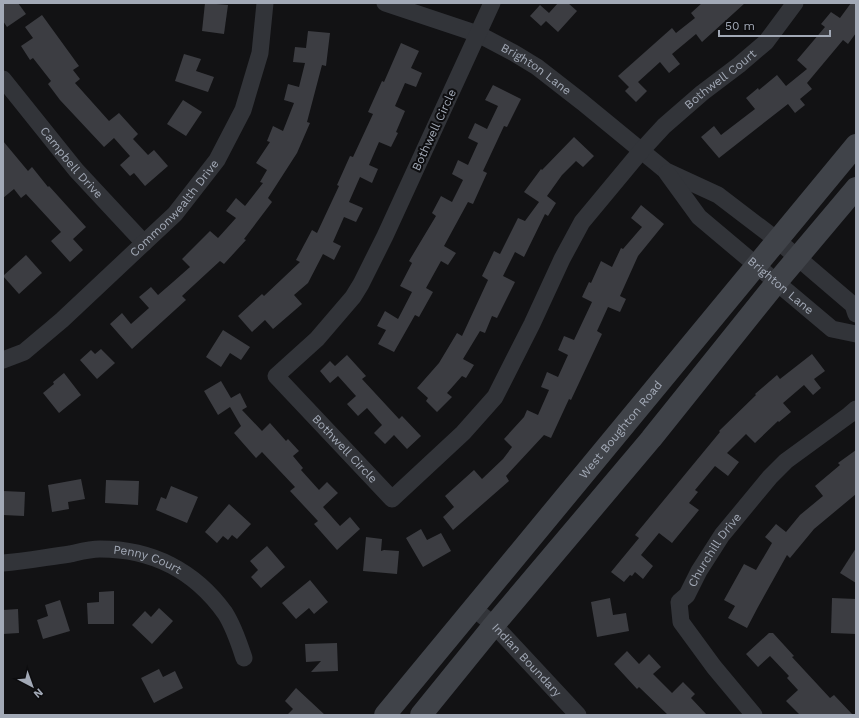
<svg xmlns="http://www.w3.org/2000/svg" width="859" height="718" viewBox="0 0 859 718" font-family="'Work Sans',sans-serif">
  <rect width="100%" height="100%" fill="#121214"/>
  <g fill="#3c3d42">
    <path d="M3 3H18L26 14 7 27 3 21Z"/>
    <path d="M205 3 228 5 224 34 202 31Z"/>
    <path d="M558 3H568L577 11 558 32 546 21 541 26 530 16 540 5 549 13Z"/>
    <path d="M702 3H745L702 42 696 34 672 54 680 64 669 73 660 62 638 82 647 91 636 102 625 91 629 87 618 76 672 28 676 33 695 18 691 13Z"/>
    <path d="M851 3H856V33L848 44 843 40 807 83 812 89 800 99 805 105 795 113 788 104 719 158 701 137 714 126 721 135 755 109 746 98 758 88 759 90 777 75 786 86 807 69 797 60 825 27 821 24 831 12 840 18Z"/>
    <path d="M42 15 79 66 73 70 80 79 75 83 109 121 119 113 138 134 133 139 148 155 154 150 168 166 145 186 134 173 130 176 120 165 130 156 114 138 104 147 60 100 48 84 51 81 33 58 30 60 21 46 33 38 25 27Z"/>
    <path d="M308 31 330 33 326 66 322 65 307 122 310 123 297 153 268 198 272 202 244 239 246 240 224 264 220 261 182 296 186 300 132 349 110 324 122 313 131 324 149 308 139 297 151 287 158 295 173 282 190 267 182 259 210 231 218 238 236 218 226 211 236 198 245 206 263 183 260 182 267 170 256 163 270 142 267 141 273 126 283 131 294 103 284 100 288 84 299 87 305 63 293 62 295 47 306 48Z"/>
    <path d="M401 43 419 51 411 68 422 73 416 87 405 83 395 106 405 111 396 132 398 133 391 147 379 142 369 165 378 169 372 183 360 177 349 202 363 208 356 222 344 217 333 242 341 246 334 260 323 254 308 283 294 295 302 304 273 329 265 320 252 332 238 316 262 294 264 296 300 262 296 260 312 230 317 233 339 186 337 185 350 156 353 157 373 114 368 112 382 81 384 82Z"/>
    <path d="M184 54 201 59 196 71 214 77 208 92 175 81Z"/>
    <path d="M493 85 521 99 507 127 504 126 483 171 487 173 473 204 468 202 444 246 456 253 448 265 441 261 426 288 433 292 419 317 415 315 394 352 378 344 386 330 377 326 385 311 398 319 412 292 400 286 412 263 409 261 436 216 432 213 441 196 452 202 463 180 452 174 458 160 468 165 478 143 468 138 475 123 487 129 498 106 485 100Z"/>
    <path d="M183 100 202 112 186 136 167 124Z"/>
    <path d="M574 137 594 156 583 167 576 161 562 175 547 196 556 203 548 216 545 214 524 257 515 252 503 276 515 282 497 318 492 316 485 333 480 331 463 359 474 365 466 378 462 376 447 393 452 397 437 412 426 401 428 398 417 388 439 363 457 333 462 336 488 280 482 276 494 251 500 254 518 218 525 221 539 202 524 192 541 169 542 170Z"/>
    <path d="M3 141 28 171 32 167 48 187 49 186 86 227 73 239 83 250 70 262 51 241 61 232 26 194 21 198 14 189 3 198Z"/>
    <path d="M641 205 664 224 638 256 620 296 626 299 620 312 608 307 597 331 602 334 571 400 569 399 551 438 544 435 506 476 509 481 453 530 443 517 454 507 445 496 474 470 482 479 503 459 512 447 504 439 524 417 527 410 538 415 549 390 541 387 547 372 558 377 568 355 558 350 564 336 574 340 592 302 582 297 589 282 591 283 601 261 612 267 621 248 623 249 642 227 631 218Z"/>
    <path d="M26 255 42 273 19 294 3 276Z"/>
    <path d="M223 330 250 347 241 360 230 353 221 367 206 357Z"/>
    <path d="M101 349 115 363 97 379 80 360 91 350 95 354Z"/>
    <path d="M812 354 825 371 814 379 821 388 813 395 804 385 783 403 791 412 779 422 778 421 755 443 746 434 727 453 739 462 728 476 715 466 695 490 698 492 689 503 699 510 672 543 659 533 641 555 653 566 643 579 635 572 632 576 630 575 624 582 611 572 639 538 635 535 720 432 719 431 756 395 755 394 777 375 780 379Z"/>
    <path d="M347 355 366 376 362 379 399 419 402 416 421 436 407 449 394 435 385 444 374 433 382 425 367 408 358 416 347 404 356 396 338 376 330 383 320 371 330 361 335 366Z"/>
    <path d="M64 373 81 395 59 413 43 393 54 384 53 382Z"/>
    <path d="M221 381 231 398 240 393 247 407 242 410 262 431 270 423 286 441 288 439 299 451 293 456 303 468 301 470 319 490 327 482 338 493 323 507 340 526 350 517 360 529 337 550 314 524 318 521 290 491 295 487 262 452 256 458 234 433 241 426 230 407 218 415 204 391Z"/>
    <path d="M856 450V494L814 529 790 558 787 555 758 607 747 628 728 618 735 606 724 600 744 564 756 570 772 543 765 537 776 524 786 532 800 515 823 496 815 486 840 465 838 463Z"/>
    <path d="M81 479 85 499 68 502 69 509 52 512 48 485Z"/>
    <path d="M106 480 139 481 138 505 105 503Z"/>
    <path d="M171 486 198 497 187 523 156 510 161 497 166 499Z"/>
    <path d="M3 491 25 492 24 516 3 515Z"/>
    <path d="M229 504 251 524 237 539 232 535 228 540 223 536 217 543 205 532Z"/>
    <path d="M421 529 427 540 441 533 451 551 423 567 406 538Z"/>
    <path d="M366 537 382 539 381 551 384 550 399 551 397 574 363 571Z"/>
    <path d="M267 546 285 567 261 588 251 577 258 570 250 561Z"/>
    <path d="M856 548V583L840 573Z"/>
    <path d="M310 580 328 602 314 614 309 608 296 619 282 603Z"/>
    <path d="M114 591V624H88L87 603 99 602V592Z"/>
    <path d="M610 598 613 615 626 613 629 631 597 637 591 602Z"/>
    <path d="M832 598 856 599V634L831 633Z"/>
    <path d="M60 600 70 631 43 639 37 620 48 616 45 605Z"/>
    <path d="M159 608 173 621 152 644 132 625 145 611 151 617Z"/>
    <path d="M18 609 19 633 3 634V610Z"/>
    <path d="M769 633H773L794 656 792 657 830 698 834 695 853 715H800L786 701 798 690 787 678 789 676 770 656 758 667 746 654Z"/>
    <path d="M337 643 338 671 311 672 321 661 306 662 305 644Z"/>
    <path d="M627 651 639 664 649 654 661 667 653 674 672 693 683 682 695 694 691 698 707 715H668L639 687 637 689 614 664Z"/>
    <path d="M159 669 163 677 175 671 183 688 154 703 141 678Z"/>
    <path d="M296 688 325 715H287L293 709 285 701Z"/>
  </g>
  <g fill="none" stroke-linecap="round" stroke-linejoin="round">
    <g stroke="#323439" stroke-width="17">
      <path id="s1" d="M385 3 478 34 514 53 537 67 582 102 666 171 718 195 777 240 853 305 856 314"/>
      <path id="s2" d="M492 3 385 236 361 284 353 297 317 339 276 376 392 499 463 433 495 397 532 324 562 259 582 222 641 151 664 126 702 93 739 65 766 42 795 3"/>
      <path id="s3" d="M3 79 76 170 144 243"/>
      <path id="s4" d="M667 173 699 217 832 329 856 334"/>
      <path id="s5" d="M3 360 24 352 62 320 144 243 175 214 217 160 243 110 260 53 265 3"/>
      <path id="s6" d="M3 563C25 561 47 557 70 554 79 552 90 549 100 549 152 549 195 571 225 613 234 627 239 643 244 658"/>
      <path id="s7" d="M473 608 494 625 578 715"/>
      <path id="s8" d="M754 715 714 667 681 622 679 602 687 595 699 571 722 535 770 477 786 461 849 415 856 409"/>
    </g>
    <g stroke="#404349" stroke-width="22">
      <path id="s9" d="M385 715 856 145"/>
      <path d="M421 715 494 625 651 439 776 283 856 188"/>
    </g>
  </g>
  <g text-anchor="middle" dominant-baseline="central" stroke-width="4" stroke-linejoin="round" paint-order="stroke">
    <g font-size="12" fill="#a2a9b6" stroke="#0d0d0f">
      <text stroke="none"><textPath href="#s1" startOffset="166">Brighton Lane</textPath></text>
      <text stroke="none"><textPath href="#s2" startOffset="1145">Bothwell Court</textPath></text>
      <text transform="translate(434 130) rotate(-65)">Bothwell Circle</text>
      <text stroke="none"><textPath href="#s3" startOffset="108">Campbell Drive</textPath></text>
      <text stroke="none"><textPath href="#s5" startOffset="231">Commonwealth Drive</textPath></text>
      <text stroke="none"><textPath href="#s4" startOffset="161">Brighton Lane</textPath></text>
      <text stroke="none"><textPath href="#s9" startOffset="370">West Boughton Road</textPath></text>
      <text stroke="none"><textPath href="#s2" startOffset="536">Bothwell Circle</textPath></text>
      <text stroke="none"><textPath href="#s8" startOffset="202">Churchill Drive</textPath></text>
      <text stroke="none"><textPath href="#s6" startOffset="147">Penny Court</textPath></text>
      <text stroke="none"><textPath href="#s7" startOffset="75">Indian Boundary</textPath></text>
    </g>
  </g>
  <rect width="859" height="718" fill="none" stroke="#a2a9b6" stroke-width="8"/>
  <g transform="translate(32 686) rotate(139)" stroke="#0d0d0f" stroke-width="3" paint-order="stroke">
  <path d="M0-3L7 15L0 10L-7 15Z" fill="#a2a9b6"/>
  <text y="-6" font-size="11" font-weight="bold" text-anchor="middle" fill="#a2a9b6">N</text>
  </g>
  <path d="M719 30v6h111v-6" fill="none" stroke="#a2a9b6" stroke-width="2"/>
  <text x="725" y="30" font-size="12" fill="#a2a9b6" stroke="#0d0d0f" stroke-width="3" paint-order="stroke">50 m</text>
</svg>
